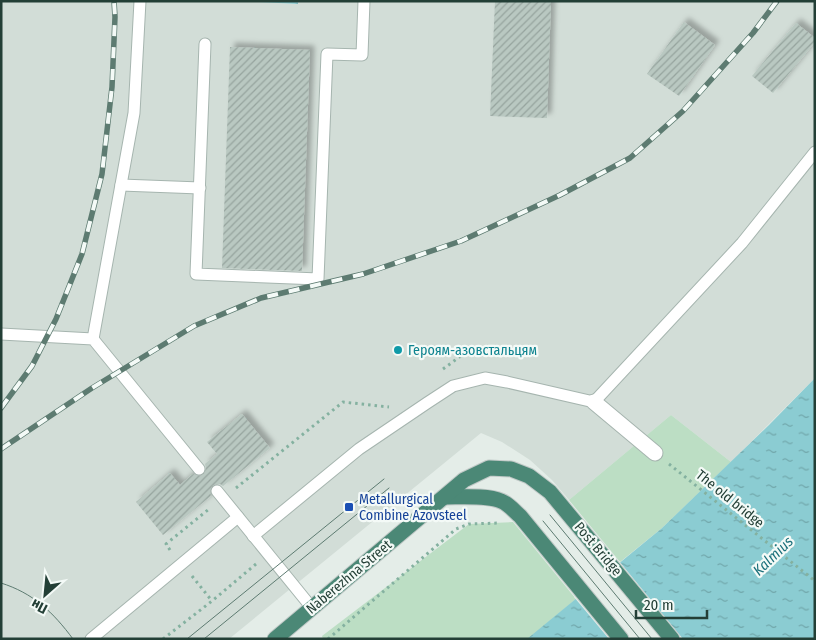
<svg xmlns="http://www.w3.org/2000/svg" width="816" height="640" viewBox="0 0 816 640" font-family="'Fira Sans Condensed',sans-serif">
  <defs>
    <pattern id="water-ripples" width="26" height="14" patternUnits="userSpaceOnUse" patternTransform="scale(1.25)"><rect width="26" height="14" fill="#8bccd2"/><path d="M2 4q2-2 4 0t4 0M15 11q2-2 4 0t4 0" fill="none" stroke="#71a7ab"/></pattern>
    <pattern id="building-hatch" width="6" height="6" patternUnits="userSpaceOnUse" patternTransform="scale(1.25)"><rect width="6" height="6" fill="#b9c8c1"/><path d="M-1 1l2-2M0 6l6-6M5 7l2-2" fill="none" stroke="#96a49e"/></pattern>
    <filter id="shadow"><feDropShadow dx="4.5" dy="-4.5" stdDeviation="2.5" flood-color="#0004"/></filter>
  </defs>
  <rect width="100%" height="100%" fill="#e4ede8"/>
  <path fill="#d2ddd7" d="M1 1H237L298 4V1H815V378L731 462 671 415 569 500 552 480 530 460 502 442 481 433 229 639H1Z"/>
  <g fill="#bcdec4">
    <path d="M671 415 731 462 662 528 620 562 569 500Z"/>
    <path d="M513 522 576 599 528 639H323L322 636 469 524Z"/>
  </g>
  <g fill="url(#water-ripples)">
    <path d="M237 1H298V4Z"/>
    <path d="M815 378V639H527L662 528 769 425Z"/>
  </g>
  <path fill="#e4ede8" d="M619 561 683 639H609L574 597Z"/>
  <g fill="url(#building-hatch)" filter="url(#shadow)">
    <path d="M495 1H551L547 118 490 116Z"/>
    <path d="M684 22 715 45 679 96 647 74Z"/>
    <path d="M796 23 815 38V42L773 93 752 76Z"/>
    <path d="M230 47 310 50 302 271 222 268Z"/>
    <path d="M242 414 270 448 223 486 220 484H216L212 486 210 492 211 496 163 535 136 502 170 473 180 485 193 474 200 476 204 474 206 468 205 464 217 454 207 442Z"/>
  </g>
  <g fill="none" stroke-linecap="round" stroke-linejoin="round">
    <g stroke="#a6b5af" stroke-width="13">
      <g id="service">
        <path d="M205 44 196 274 318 279 327 54 362 55 364 1"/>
        <path d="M121 185 200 188"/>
        <path d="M1 334 93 339 199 469"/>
        <path d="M93 339 134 113 140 1"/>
        <path d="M217 491 312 608"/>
        <path d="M253 536 359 449 427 403 453 386 485 378 507 382 594 402 742 243 815 152"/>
        <path d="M91 639 238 517"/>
      </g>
    </g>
    <g stroke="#a6b5af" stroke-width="17">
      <path id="minor" d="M594 402 655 453"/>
    </g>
    <g stroke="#c1c9c7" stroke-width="17">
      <g id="trunk">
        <path d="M445 497C461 497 488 495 501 501 509 504 514 511 520 516L621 639"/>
        <path d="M275 639 464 480 489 468 511 469 529 476 550 492 672 639"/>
      </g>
    </g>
    <g stroke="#84b1a0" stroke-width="3" stroke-dasharray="2.5 4" stroke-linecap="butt">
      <path d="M443 369 469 350"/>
      <path d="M669 464 815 581"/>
      <path d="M236 488 343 402 389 407"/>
      <path d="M170 550 166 544 209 509"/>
      <path d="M192 576 212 601"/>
      <path d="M163 639 212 601 256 564"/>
      <path d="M328 639 456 529 469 524 500 523"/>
    </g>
    <use href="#service" stroke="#fff" stroke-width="11"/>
    <use href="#minor" stroke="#fff" stroke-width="15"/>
    <use href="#trunk" stroke="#4b8876" stroke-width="15"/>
    <g stroke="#5d7b71" stroke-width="1">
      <path d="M550 515 652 639"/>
      <path d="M543 521 640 639"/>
      <path d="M1 583C33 593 53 612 73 639"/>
      <path d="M187 639 384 479"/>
      <path d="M204 639 389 488"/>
    </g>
    <g stroke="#5d7b71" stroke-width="5.5">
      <g id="rail">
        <path d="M1 408 32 366 56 319 82 254 102 174 112 87 115 17 114 1"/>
        <path d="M1 449 92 388 194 326 261 298 363 274 461 241 560 195 630 158 683 111 753 33 777 1"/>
      </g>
    </g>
    <use href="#rail" stroke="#f4faf7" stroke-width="4" stroke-dasharray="11" stroke-linecap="butt"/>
  </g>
  <circle fill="#0f9aa8" stroke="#f4faf7" stroke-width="2" cx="398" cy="350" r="5"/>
  <rect fill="#1a4fb4" stroke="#f4faf7" stroke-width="2" x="344" y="502" width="10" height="10" rx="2.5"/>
  <g text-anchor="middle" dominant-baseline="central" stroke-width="4.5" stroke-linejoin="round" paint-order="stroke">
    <g font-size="14" fill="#0d838f" stroke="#f4faf7" text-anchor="start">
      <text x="408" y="350">Героям-азовстальцям</text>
    </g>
    <g font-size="14" fill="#164399" stroke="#f4faf7" text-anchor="start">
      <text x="359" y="499">Metallurgical<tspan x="359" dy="16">Combine Azovsteel</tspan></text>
    </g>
    <g font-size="14" fill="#233f36" stroke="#f4faf7">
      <text transform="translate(730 499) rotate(39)">The old bridge</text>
      <text transform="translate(598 549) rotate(50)">Post Bridge</text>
      <text transform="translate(349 577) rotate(-40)">Naberezhna Street</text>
    </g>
    <g font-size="15" font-style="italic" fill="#1c717c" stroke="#f4faf7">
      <text transform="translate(773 556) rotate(-44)">Kalmius</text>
    </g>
  </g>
  <rect width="816" height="640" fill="none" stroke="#233f36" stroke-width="5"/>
  <g transform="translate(45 595) rotate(207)" stroke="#f4faf7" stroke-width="4" paint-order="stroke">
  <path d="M0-4L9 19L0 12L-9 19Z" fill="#233f36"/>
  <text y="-8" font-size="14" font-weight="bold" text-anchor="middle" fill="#233f36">Пн</text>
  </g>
  <path d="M636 610v8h71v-8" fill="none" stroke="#233f36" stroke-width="2.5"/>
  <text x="644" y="610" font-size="15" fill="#233f36" stroke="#f4faf7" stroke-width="4" paint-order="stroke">20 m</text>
</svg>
